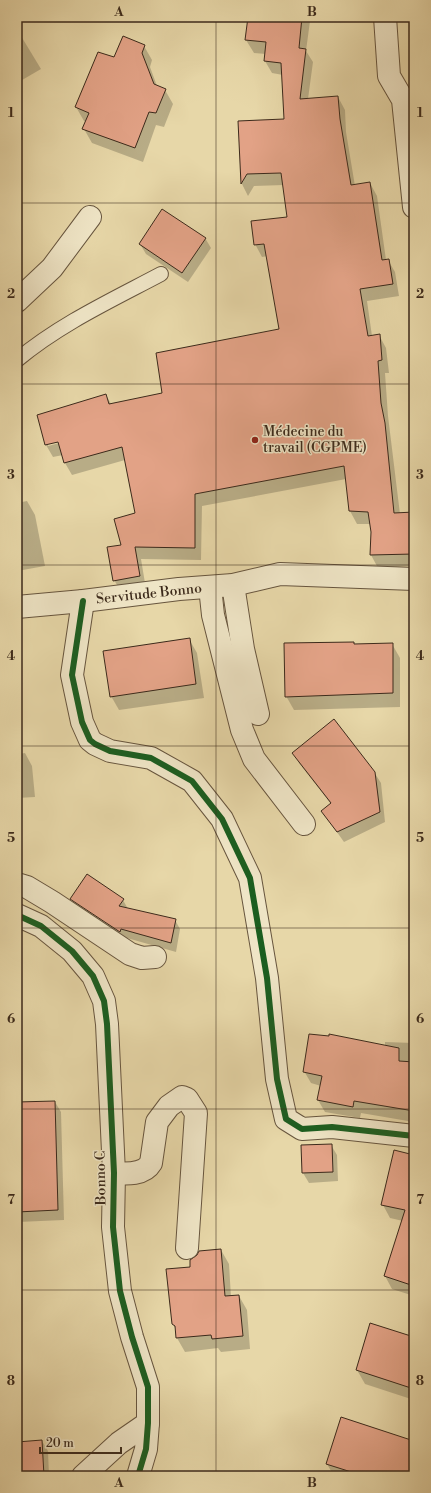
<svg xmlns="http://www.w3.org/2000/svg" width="431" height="1493" viewBox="0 0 431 1493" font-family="'Libre Bodoni',serif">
  <rect width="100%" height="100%" fill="#e7d7a8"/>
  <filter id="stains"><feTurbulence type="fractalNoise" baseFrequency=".005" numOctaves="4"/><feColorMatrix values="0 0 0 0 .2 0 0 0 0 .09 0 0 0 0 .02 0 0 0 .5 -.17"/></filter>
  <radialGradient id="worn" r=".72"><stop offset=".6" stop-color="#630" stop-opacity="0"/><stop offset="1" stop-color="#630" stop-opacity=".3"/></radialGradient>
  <g fill="#0003" fill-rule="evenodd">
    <path d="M249 17H307L310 21 306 51 313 62 308 99 338 97 345 110 346 132 355 186 370 183 377 196 386 260H388L395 272 399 296 367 301 372 336 379 335 386 348 389 373H385L388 416 400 514 414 513V566L378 568 371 555V524H357L350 511 346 479 202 506 201 560 141 559 146 589 122 593 114 580 122 546 136 514 125 460 72 475 65 463 63 455 53 457 46 445 38 415 106 395 111 404 163 394 280 329 268 256 262 257 255 244 288 218 284 185 254 186 248 196 242 184 239 122 285 120 283 75 272 73 265 61 266 54 254 53 246 40ZM63 440V442L48 446V444Z"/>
    <path d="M21 36 41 69 17 83V38Z"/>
    <path d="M144 46 152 60 150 67 157 86 165 90 173 104 164 127 156 125 143 162 92 143 84 129 86 122 84 121 76 107 115 58Z"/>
    <path d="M205 238 211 248 188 282 146 254 140 244Z"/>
    <path d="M27 501 35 515 45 566 17 571V503Z"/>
    <path d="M189 639 197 653 204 698 119 710 111 696Z"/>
    <path d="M392 644 400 658V707L294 710 286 696 355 645Z"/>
    <path d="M17 728 19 754 25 753 32 766 35 797 17 798Z"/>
    <path d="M293 753 374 772 381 783 385 822 344 842 322 811 331 804 299 763Z"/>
    <path d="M71 899 123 900 128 909 175 920 180 929 176 952 127 938 125 941 77 908Z"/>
    <path d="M385 1042 414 1043V1129L408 1121 361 1113 360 1118 325 1112 318 1100 321 1086 311 1083 304 1071 385 1046Z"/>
    <path d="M55 1102 61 1112 64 1220 18 1222 17 1103Z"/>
    <path d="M331 1145 337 1155 338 1181 309 1183 303 1173Z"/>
    <path d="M414 1156V1296L392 1289 385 1276 403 1221 390 1218 383 1205Z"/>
    <path d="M221 1250 229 1264 231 1297 239 1296 247 1310 250 1349 221 1352 218 1348 185 1352 177 1338 176 1330 173 1324 191 1268Z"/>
    <path d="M414 1338V1400L365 1384 357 1370Z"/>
    <path d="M42 1441 48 1451 49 1476H17V1443Z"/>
    <path d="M414 1442V1476H334L327 1464Z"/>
  </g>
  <g fill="#e2a286" stroke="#3c2a1b">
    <path d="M248 17H302L299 48 306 49 300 99 338 96 340 119 351 185 370 182 382 260 389 259 393 284 360 289 368 336 380 334 382 360 378 361 381 403 385 423 394 513 414 512V554L370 555 371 532 368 512 349 511 344 466 195 494V548L135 547 140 576 113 581 107 547 121 545 114 519 135 513 122 447 64 463 58 442 45 445 37 415 106 394 109 404 162 393 156 353 279 329 264 244 254 245 251 221 287 217 281 173 247 174 241 184 238 121 284 119 281 63 264 61 266 42 245 40Z"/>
    <path d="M123 36 145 45 142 53 154 84 166 89 156 113 149 112 135 148 82 129 89 113 75 107 98 52 114 57Z"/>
    <path d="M162 209 206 238 182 273 139 244Z"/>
    <path d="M190 638 196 684 110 697 103 651Z"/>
    <path d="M354 642V644L393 643V693L285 697 284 643Z"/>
    <path d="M334 719 375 772 380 812 337 832 321 811 331 803 292 753Z"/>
    <path d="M87 874 124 899 119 906 176 919 171 943 121 929 120 932 70 899Z"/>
    <path d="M309 1034 329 1036V1034L399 1048V1061L414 1062V1111L354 1101 353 1107 317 1100 322 1076 303 1072Z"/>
    <path d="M55 1101 58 1210 17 1212V1102Z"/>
    <path d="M332 1144 333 1172 302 1173 301 1145Z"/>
    <path d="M394 1150 414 1155V1286L384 1276 405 1210 381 1205Z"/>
    <path d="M221 1249 225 1296 239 1295 243 1336 212 1339 211 1335 176 1338 175 1326 172 1324 166 1269 190 1267V1260L197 1255 199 1251Z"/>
    <path d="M370 1323 414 1337V1389L356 1370Z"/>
    <path d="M341 1417 414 1441V1476H364L326 1464Z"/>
    <path d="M42 1440 44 1476H17V1442Z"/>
  </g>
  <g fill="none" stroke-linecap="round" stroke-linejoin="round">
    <g stroke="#67553e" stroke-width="16">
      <path id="service" d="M17 360C60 324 112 300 161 274"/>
    </g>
    <g stroke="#67553e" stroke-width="24">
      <g id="minor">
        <path d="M385 17 389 76 403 100 414 207"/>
        <path d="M17 301 52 268 90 217"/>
        <path d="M233 585 243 649 258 714"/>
        <path d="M210 587 213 615 242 730 254 759 304 824"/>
        <path d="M83 601 72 675 82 722 90 740 95 744 110 751 151 758 192 781 222 819 250 878 267 978 277 1079 286 1119 302 1129 332 1127 414 1136"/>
        <path d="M17 884 27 887 52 902 130 954 142 958 155 957"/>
        <path d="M17 915 41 926 72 951 93 976 104 1001 107 1024 114 1173 113 1227 120 1291 132 1337 148 1387V1423L146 1449 138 1476"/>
        <path d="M114 1173C127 1174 144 1175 151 1163L157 1122 169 1106 182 1097 187 1099 196 1113 187 1248"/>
        <path d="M83 1476 119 1443 148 1423"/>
      </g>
    </g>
    <g stroke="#67553e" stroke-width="24">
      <path id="tertiary" d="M17 607 83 601 179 589 233 585 280 574 414 579"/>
    </g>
    <use href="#service" stroke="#efe5c6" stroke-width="14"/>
    <use href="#minor" stroke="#efe5c6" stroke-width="22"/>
    <use href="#tertiary" stroke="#efe5c6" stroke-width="22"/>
    <g stroke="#efe5c6" stroke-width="8">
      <g id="cycleway">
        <path d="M83 601 72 675 82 722 90 740 95 744 110 751 151 758 192 781 222 819 250 878 267 978 277 1079 286 1119 302 1129 332 1127 414 1136"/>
        <path d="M17 915 41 926 72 951 93 976 104 1001 107 1024 114 1173 113 1227 120 1291 132 1337 148 1387V1423L146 1449 138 1476"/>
      </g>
    </g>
    <use href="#cycleway" stroke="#1b5e20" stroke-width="6"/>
  </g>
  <path fill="none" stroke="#3c2a1b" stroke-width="1" stroke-opacity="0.55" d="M216 17V1476M17 203H414M17 384H414M17 565H414M17 746H414M17 928H414M17 1109H414M17 1290H414"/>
  <circle fill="#8f2418" stroke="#efe5c6" stroke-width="1.5" cx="255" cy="440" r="4"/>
  <g text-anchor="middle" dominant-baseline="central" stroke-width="3" stroke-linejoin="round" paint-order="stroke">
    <g font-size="14" fill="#3c2a1b" stroke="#efe5c6" text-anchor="start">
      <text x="263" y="432">Médecine du<tspan x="263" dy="16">travail (CGPME)</tspan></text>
    </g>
    <g font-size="14" fill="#3c2a1b" stroke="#efe5c6">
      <text transform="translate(149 594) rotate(-6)">Servitude Bonno</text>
      <text transform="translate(101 1178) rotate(-91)">Bonno C</text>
    </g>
  </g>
  <rect width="431" height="1493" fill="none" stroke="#e7d7a8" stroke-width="44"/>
  <path d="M40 1447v6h81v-6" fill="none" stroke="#3c2a1b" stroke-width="2"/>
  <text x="46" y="1447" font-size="12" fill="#3c2a1b" stroke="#efe5c6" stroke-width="3" paint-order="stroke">20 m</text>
  <rect x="22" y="22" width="387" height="1449" fill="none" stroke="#3c2a1b" stroke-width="1.5"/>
  <g font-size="13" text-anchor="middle" font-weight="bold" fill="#3c2a1b">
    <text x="119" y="16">A</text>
    <text x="312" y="16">B</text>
    <text x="11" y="117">1</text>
    <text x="420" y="117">1</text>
    <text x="11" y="298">2</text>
    <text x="420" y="298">2</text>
    <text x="11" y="479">3</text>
    <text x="420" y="479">3</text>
    <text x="11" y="660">4</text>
    <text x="420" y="660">4</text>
    <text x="11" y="842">5</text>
    <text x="420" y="842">5</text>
    <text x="11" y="1023">6</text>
    <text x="420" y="1023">6</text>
    <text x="11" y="1204">7</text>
    <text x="420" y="1204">7</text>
    <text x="11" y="1385">8</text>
    <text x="420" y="1385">8</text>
    <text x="119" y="1487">A</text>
    <text x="312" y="1487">B</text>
  </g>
  <rect width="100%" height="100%" filter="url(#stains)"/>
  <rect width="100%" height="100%" fill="url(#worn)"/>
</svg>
